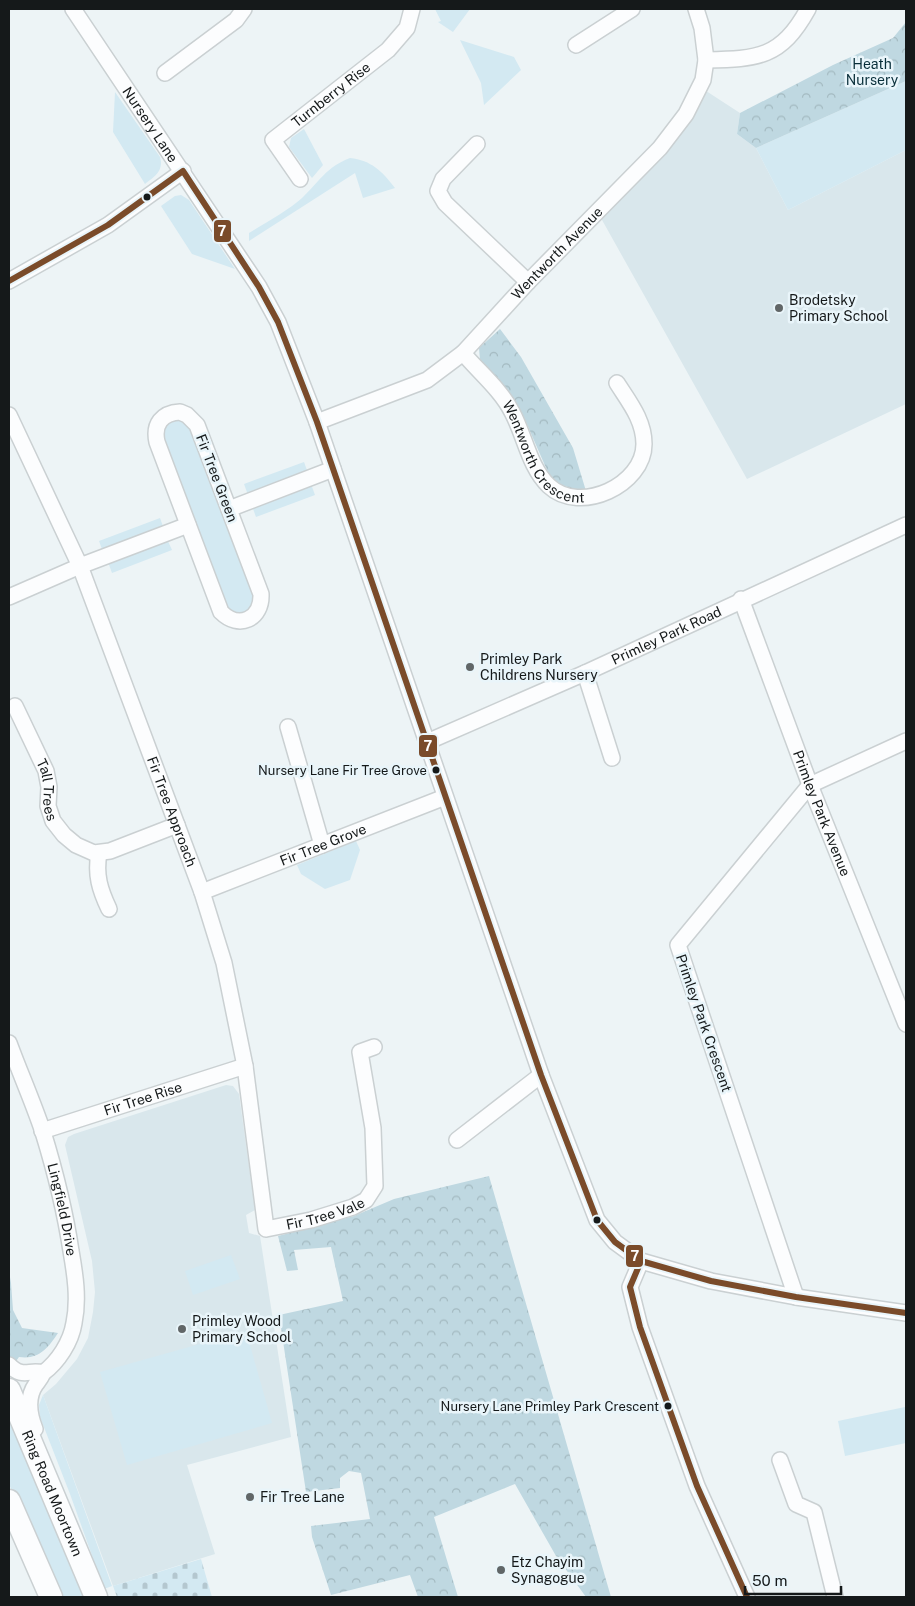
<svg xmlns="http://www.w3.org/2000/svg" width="915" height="1606" viewBox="0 0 915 1606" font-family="'Public Sans',sans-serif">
  <defs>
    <pattern id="forest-crowns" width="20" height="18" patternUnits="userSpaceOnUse" patternTransform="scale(1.25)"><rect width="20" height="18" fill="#bfd8e1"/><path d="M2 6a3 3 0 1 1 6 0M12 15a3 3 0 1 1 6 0" fill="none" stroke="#a3b9c0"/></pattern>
    <pattern id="cemetery-stones" width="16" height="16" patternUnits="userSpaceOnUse" patternTransform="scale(1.25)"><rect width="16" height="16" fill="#d3e9f2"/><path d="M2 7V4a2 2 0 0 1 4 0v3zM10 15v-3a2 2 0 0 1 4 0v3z" fill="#b4c7cf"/></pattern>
  </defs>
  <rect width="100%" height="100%" fill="#edf4f6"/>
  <g fill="#d9e7ec">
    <path d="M700 87 740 113 737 134 756 148 788 210 906 150V404L747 479 597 211 660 148Z"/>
    <path d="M226 1085 233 1086 239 1094 255 1210 246 1215 249 1233 260 1236 291 1437 187 1465 215 1554 113 1586 43 1395 56 1384 77 1359 88 1338 93 1312 95 1292 92 1261 65 1145 68 1137 74 1134Z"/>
  </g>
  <g fill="#d3e9f2">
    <path d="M435 9H470L453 32 438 22 441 21Z"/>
    <path d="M460 40 514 57 521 70 484 105 481 83Z"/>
    <path d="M906 81V150L788 210 756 148Z"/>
    <path d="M115 92 160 157C164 171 155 176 145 184L113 132Z"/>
    <path d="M304 129 323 165 312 178 289 147 291 138Z"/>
    <path d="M350 158C371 160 383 172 395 188L363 198 355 173 249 241V233C265 223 289 210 302 198 319 182 326 167 350 158Z"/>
    <path d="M181 195 189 200 235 269 192 254 161 206 175 196Z"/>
    <path d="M180 418 189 423 256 594 255 605 243 615 228 610 161 438 165 423Z"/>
    <path d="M304 462 308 473 248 495 244 484Z"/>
    <path d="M311 484 315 495 256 517 252 506Z"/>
    <path d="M160 518 164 529 103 552 99 541Z"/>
    <path d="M167 539 172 550 112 573 108 562Z"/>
    <path d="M356 841 360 850 350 880 325 889 301 874 297 865Z"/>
    <path d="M231 1255 240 1279 193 1295 185 1271Z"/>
    <path d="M246 1331 272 1423 127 1465 100 1372Z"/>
    <path d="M43 1395 112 1586 104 1589 70 1494 40 1417 39 1405Z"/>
    <path d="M905 1407 906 1415V1443L845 1456 838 1421Z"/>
    <path d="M9 1410 89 1597H59L9 1484Z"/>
  </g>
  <g fill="url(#forest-crowns)">
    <path d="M906 22V81L756 148 737 134 740 113 833 65 893 38Z"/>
    <path d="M500 329 521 357 573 448 586 491 573 489 562 485 550 477 522 413 511 395 480 360 479 348Z"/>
    <path d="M489 1176 611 1597H586L556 1556 515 1484 434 1517 458 1597H418L410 1575 331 1595 312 1537 311 1526 370 1519 361 1473 349 1471 340 1478V1488L306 1492 279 1315 343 1301 331 1247 294 1250 298 1270 287 1271 278 1236 354 1216 394 1199Z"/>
    <path d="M9 1271 11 1283 13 1310 22 1328 58 1333C48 1348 39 1360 19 1357L14 1364 9 1356Z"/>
  </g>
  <path fill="url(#cemetery-stones)" d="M201 1559 212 1597H117L113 1586Z"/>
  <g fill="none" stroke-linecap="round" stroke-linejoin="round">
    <g stroke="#cad0d2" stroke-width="18">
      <g id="minor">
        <path id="s1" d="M73 9 259 287 278 322 317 422 541 1075 597 1220 615 1242 641 1261 711 1281 796 1297 906 1313"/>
        <path d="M576 45 632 9"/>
        <path d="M706 60C758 59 781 58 808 9"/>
        <path d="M165 73 236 20 244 9"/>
        <path d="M477 144 443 179 438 191 445 203 528 282"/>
        <path id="s2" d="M300 179 273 140 388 50 407 28 412 9"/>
        <path d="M9 281 108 225 183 171"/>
        <path id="s3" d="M463 353C479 372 501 390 512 412 525 436 529 467 549 486 580 515 644 485 644 444 644 420 629 402 617 383"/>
        <path d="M180 412 187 415 197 425 261 594C262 619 239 630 221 612L157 442C153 424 162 413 180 412Z"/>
        <path id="s4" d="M9 415 80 566 202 892 224 963 245 1066 266 1229 311 1220 353 1207 366 1200 375 1186 373 1128 360 1052 374 1047"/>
        <path id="s5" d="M317 422 427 380 463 353 528 282 660 148 686 114 703 80 706 60 702 28 696 9"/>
        <path d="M229 509 333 469"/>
        <path d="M9 597 80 566 188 525"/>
        <path id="s6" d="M741 599 810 785 906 1024"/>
        <path d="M585 673 612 758"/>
        <path id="s7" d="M15 706 46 771 49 787 48 806 53 821 64 835 76 845 94 853 110 851 177 825"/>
        <path d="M288 727 322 845"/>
        <path id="s8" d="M427 742 585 673 906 525"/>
        <path d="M99 853C95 875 100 890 109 909"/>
        <path id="s9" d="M202 892 445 797"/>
        <path id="s10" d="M9 1043C20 1073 33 1102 43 1132 55 1171 65 1211 71 1251 75 1274 79 1299 74 1323 71 1342 58 1362 43 1373 41 1378 39 1380 36 1384 26 1398 29 1414 35 1429"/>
        <path id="s11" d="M42 1131 245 1066"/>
        <path d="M457 1140 541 1075"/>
        <path d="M641 1261 630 1287 640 1327 697 1486 747 1597"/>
        <path d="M796 1297 678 945 810 785 906 741"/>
        <path d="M9 1365C23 1379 29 1369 43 1373"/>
        <path d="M780 1460 796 1504 814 1512 835 1597"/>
      </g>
    </g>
    <g stroke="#cad0d2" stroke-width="25">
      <g id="highway">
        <path id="s12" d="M9 1390 96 1597"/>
        <path d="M9 1501 51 1597"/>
      </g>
    </g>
    <use href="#minor" stroke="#fcfdfe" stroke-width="15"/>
    <use href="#highway" stroke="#fcfdfe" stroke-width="22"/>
    <g stroke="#e9f5fa" stroke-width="10">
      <g id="bus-1">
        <path d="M9 281 108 225 183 171 259 287 278 322 317 422 541 1075 597 1220 615 1242 641 1261 711 1281 796 1297 906 1313"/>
        <path d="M641 1261 630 1287 640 1327 697 1486 747 1597"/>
      </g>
    </g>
    <use href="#bus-1" stroke="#7a4b2a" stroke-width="6"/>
  </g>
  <g fill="#15191a" stroke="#e9f5fa" stroke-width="2">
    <circle cx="147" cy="197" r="4.5"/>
    <circle cx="436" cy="770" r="4.5"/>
    <circle cx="597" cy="1220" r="4.5"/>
    <circle cx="668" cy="1406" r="4.5"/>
  </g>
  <g fill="#616667" stroke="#e9f5fa" stroke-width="2">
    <circle cx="779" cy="308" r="5"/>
    <circle cx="470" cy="667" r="5"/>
    <circle cx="182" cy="1329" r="5"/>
    <circle cx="250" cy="1497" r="5"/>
    <circle cx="501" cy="1570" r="5"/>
  </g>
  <g text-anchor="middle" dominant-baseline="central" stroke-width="5" stroke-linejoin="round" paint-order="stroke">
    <g font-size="13" fill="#15191a" stroke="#e9f5fa" text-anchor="end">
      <text x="427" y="770">Nursery Lane Fir Tree Grove</text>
      <text x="659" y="1406">Nursery Lane Primley Park Crescent</text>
    </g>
    <g font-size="14" fill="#082e39" stroke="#e9f5fa">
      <text x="872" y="64">Heath<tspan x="872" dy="16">Nursery</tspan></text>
    </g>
    <g font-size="14" fill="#15191a" stroke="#e9f5fa">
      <text stroke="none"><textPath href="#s2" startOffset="121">Turnberry Rise</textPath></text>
      <text stroke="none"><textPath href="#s1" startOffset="139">Nursery Lane</textPath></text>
      <text stroke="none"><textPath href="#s5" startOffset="300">Wentworth Avenue</textPath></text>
      <text stroke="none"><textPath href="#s3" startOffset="132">Wentworth Crescent</textPath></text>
      <text transform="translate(217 478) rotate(69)">Fir Tree Green</text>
      <text stroke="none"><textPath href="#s8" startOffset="262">Primley Park Road</textPath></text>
      <text stroke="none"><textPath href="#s7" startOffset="91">Tall Trees</textPath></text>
      <text stroke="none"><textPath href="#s4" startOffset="429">Fir Tree Approach</textPath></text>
      <text stroke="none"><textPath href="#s6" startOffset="229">Primley Park Avenue</textPath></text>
      <text stroke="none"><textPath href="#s9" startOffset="130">Fir Tree Grove</textPath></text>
      <text transform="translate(704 1023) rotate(71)">Primley Park Crescent</text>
      <text stroke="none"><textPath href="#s11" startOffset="106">Fir Tree Rise</textPath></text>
      <text stroke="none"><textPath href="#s10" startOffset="175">Lingfield Drive</textPath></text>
      <text stroke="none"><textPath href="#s4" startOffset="920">Fir Tree Vale</textPath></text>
      <text stroke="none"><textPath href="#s12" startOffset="112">Ring Road Moortown</textPath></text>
    </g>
    <g font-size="14" fill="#15191a" stroke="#e9f5fa" text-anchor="start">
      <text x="789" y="300">Brodetsky<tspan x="789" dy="16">Primary School</tspan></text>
      <text x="480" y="659">Primley Park<tspan x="480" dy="16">Childrens Nursery</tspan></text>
      <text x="192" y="1321">Primley Wood<tspan x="192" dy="16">Primary School</tspan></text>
      <text x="260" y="1497">Fir Tree Lane</text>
      <text x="511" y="1562">Etz Chayim<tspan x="511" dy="16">Synagogue</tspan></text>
    </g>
  </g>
  <g stroke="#e9f5fa" stroke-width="2">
    <rect x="213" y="219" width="19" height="24" rx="5" fill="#7a4b2a"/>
    <rect x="418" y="734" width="20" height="24" rx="5" fill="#7a4b2a"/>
    <rect x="625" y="1244" width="19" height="24" rx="5" fill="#7a4b2a"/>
  </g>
  <g font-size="14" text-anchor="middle" font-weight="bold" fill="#fff">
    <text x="222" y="236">7</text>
    <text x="428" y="751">7</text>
    <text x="635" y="1261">7</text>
  </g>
  <rect width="915" height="1606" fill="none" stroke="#15191a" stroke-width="20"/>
  <path d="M745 1586v8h96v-8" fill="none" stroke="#15191a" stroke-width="2.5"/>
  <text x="752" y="1586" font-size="15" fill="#15191a" stroke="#e9f5fa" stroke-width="4" paint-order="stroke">50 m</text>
</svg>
